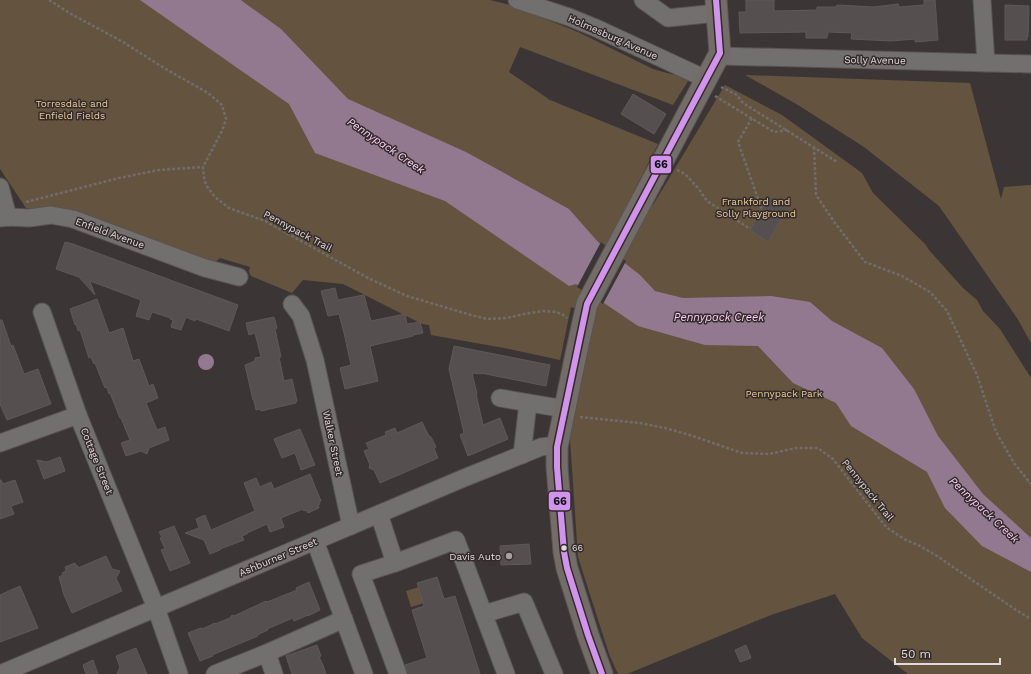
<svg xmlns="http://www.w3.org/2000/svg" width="1031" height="674" viewBox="0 0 1031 674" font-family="'Work Sans',sans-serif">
  <rect width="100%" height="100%" fill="#3b3635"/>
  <g fill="#64543f">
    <path d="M0 0H226L257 12 241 0H490L510 5 578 32 653 69 667 73 690 78 673 105 520 47 509 72 550 100 658 144 633 193 653 205 725 85 782 115 862 173 873 193 925 244 929 250 963 288 977 300 983 311 1000 329 1031 378V674H908L862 638 835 594 771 615 627 674H618L609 654 578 557 570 439 595 316 571 307 560 360 504 348 431 335 429 325 422 324 343 284 303 280 292 293 251 276 249 272 250 267 220 258 215 262H212L129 232 26 208 0 169Z"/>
    <path d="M745 75 970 83 1001 199 1004 187 1031 185V343L1017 318 939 206 864 147 798 105Z"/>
    <path d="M419 587 424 603 411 607 406 591Z"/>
  </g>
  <g fill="#92798f">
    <path d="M140 0H241L281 29 348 99 466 152 569 209 598 242 640 275 655 291 683 298 771 296 810 302 832 321 882 348 914 389 938 436 983 494 1031 538V572L982 546 945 508 927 472 851 426 836 403 793 383 758 346 705 345 638 326 576 284 569 286 445 201 315 153 289 104Z"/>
    <circle cx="206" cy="362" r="8"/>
  </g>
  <path fill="#3b3635" d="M601 242 626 261 603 304 577 287Z"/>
  <g fill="#564f50" stroke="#5e5959">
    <path d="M746 0H774V11L817 10V7H836L837 5 874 7 898 4 899 7 924 5V0H935L938 40 915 42V39L891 41 851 39 852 33 828 32 827 38H806V32L740 33 739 12H746Z"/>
    <path d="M1005 5 1029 6 1028 37H1027V40H1005Z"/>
    <path d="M633 94 666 114 654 134 621 114Z"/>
    <path d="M770 196 788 207 768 242 750 230Z"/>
    <path d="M65 242 73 244 238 305 229 331 196 319 195 321 186 317 181 330 171 327 173 320 170 319 171 318 152 312 149 320 136 316 141 300 90 281 95 295 79 277 56 269Z"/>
    <path d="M335 288 338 300 364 295 371 321 405 314 407 324 420 322 423 333 413 335V336L370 346 378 381 345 389 340 368 351 365 344 333 339 314 328 316 321 291Z"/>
    <path d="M97 299 109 333 123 328 133 361 139 359 149 386 153 384 158 398 146 403 157 430 165 427 169 440 149 448 147 454 141 451 126 456 121 443 130 440 121 418H120L110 393 109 394 107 387 105 388 95 363 94 364 91 357 89 358 80 330 78 331 76 324 75 325 70 309Z"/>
    <path d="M274 317 277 328 275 329 281 357H279L284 381 292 379 297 401H296V403L261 411 260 409 256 410 254 400H253L245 365 255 361V358L261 357 255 333 249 335 246 323Z"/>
    <path d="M0 320H2L11 346 13 345 24 374 38 369 51 404 7 420 0 404Z"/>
    <path d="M454 346 550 365 546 386 481 373V374L472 373 477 394H476L483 425 500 418 508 439 468 456 460 435 464 433 449 369Z"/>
    <path d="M422 422 429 436 431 437 436 447 434 448 438 458 380 483 374 470 369 468 370 465 364 451 369 449 366 443 386 435 385 432 395 428 397 433Z"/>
    <path d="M300 429 315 465 301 470 295 453 282 458 274 439Z"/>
    <path d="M60 457 65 471 44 479 37 460 47 462Z"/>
    <path d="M310 474 321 501 319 502 320 504 318 505 319 508 308 513 306 510 304 511 303 509 281 518 284 527 270 532 267 524 247 533V534L242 536 244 540 220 549V550L210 554 204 540 185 533 199 528 196 519 205 515 211 530 255 511 244 483 256 478 260 487 271 482 274 489Z"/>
    <path d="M0 480H1L3 484 15 480 23 502 11 506 14 514 0 519Z"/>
    <path d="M174 526 190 563 170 571 161 550 165 549 160 538 162 537 159 532Z"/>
    <path d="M529 544 531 564 501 565 500 546Z"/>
    <path d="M106 556 112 569 120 571 116 578 122 591 72 613 64 595 59 577 63 575 62 573 66 571 65 567 75 563 76 566H78V568Z"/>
    <path d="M437 577 444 599 455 596 480 674H408L405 665 427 658 412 610 424 606 417 583Z"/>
    <path d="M309 582 320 610 308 616V615L294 621 293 618 267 629 268 630 257 635 258 636 212 655 213 656 200 661 188 633 201 628 202 629 215 623V624L230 618 232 615 234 616 266 601 267 602 297 590 296 588Z"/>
    <path d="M20 586 38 628 0 642V595Z"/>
    <path d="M317 645 321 656 319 657 323 665 326 674H292L286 656Z"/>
    <path d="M746 645 751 658 740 662 735 650Z"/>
    <path d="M136 648 147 674H117L120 667 116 656Z"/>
    <path d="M93 660 98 674H86L83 665Z"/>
  </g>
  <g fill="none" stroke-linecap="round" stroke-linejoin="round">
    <g stroke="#585453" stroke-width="19">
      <g id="minor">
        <path d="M517 0 569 17 596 28 706 79"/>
        <path d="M643 0 668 18 717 13"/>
        <path d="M982 0 986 63"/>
        <path d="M719 56 1031 64"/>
        <path d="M0 187 8 217"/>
        <path d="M0 218 8 217 29 218 51 215 73 219 205 268 239 277"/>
        <path d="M292 304 301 316 315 360 351 526"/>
        <path d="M42 312 78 415 156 608 179 674"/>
        <path d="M500 398 565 409"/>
        <path d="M0 443 78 415"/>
        <path d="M522 455 528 403"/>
        <path d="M379 514 395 563 361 574 398 674"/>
        <path d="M315 541 364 674"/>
        <path d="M395 563 456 540 506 674"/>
        <path d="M484 614 524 602 554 674"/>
        <path d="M267 653 274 674"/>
        <path d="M0 674 464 478 541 447 549 446 557 447"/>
        <path d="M215 674 267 653 344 619"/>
      </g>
    </g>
    <g stroke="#585453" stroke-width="23">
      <path id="major" d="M602 674 588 635 567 568 564 552 557 467V447L575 359 587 304 720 53 716 0"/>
    </g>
    <g stroke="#6f6c6b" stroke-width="2.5" stroke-dasharray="3 2" stroke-linecap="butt">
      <path d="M49 0 71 14 123 42 164 68 208 93 222 105 226 119 222 131 203 167 204 177 206 185 215 197 229 208 265 221 368 278 407 296 471 315 487 319 507 318 524 314 543 311 555 312 562 314 567 318"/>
      <path d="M721 87 737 95 743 103 837 162"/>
      <path d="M715 96 774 132 788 130"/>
      <path d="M752 118 738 142 762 210"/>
      <path d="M814 147 816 195 835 223 865 262 902 276 930 292 947 311 977 375 996 432 1014 463 1031 484"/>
      <path d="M677 170 685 174 698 188 707 201 747 227 751 228"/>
      <path d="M26 202 119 178 159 170 203 167"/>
      <path d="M580 417 640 423 665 428 690 435 742 453 769 454 796 448H818L833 459 886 527 904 539 920 546 937 556 1016 610 1031 619"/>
    </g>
    <use href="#minor" stroke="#726f6f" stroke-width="17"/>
    <use href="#major" stroke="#746c69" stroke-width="21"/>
    <g stroke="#332a2a" stroke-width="9">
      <path id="bus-1" d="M602 674 588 635 567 568 564 552 557 467V447L587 304 720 53 716 0"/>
    </g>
    <use href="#bus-1" stroke="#d193ec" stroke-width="6"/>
  </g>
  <circle fill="#e0dbda" stroke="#332a2a" stroke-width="1.5" cx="564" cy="548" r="3.5"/>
  <circle fill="#a6a1a0" stroke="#332a2a" stroke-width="1.5" cx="509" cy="556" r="4"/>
  <g text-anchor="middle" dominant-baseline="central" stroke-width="3" stroke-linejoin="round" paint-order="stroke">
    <g font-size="9" fill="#e0dbda" stroke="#332a2a" text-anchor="start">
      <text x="572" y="548">66</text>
    </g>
    <g font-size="10" fill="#e0dbda" stroke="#332a2a">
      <text transform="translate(613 37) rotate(24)">Holmesburg Avenue</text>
      <text transform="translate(875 60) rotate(1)">Solly Avenue</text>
      <text transform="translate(298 231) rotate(28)">Pennypack Trail</text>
      <text transform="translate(110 233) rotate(20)">Enfield Avenue</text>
      <text transform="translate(333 443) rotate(78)">Walker Street</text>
      <text transform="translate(97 461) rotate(68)">Cottage Street</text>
      <text transform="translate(868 490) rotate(51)">Pennypack Trail</text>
      <text transform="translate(278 557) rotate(-23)">Ashburner Street</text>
    </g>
    <g font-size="10" fill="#eccb97" stroke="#332a2a">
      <text x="72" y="103">Torresdale and<tspan x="72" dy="12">Enfield Fields</tspan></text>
      <text x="756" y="201">Frankford and<tspan x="756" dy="12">Solly Playground</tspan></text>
      <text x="784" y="393">Pennypack Park</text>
    </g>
    <g font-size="10" fill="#e0dbda" stroke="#332a2a" text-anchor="end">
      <text x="501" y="556">Davis Auto</text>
    </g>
    <g font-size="11" font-style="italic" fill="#fecef9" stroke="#332a2a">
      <text transform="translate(386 146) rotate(34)">Pennypack Creek</text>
      <text x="719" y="317">Pennypack Creek</text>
      <text transform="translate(984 510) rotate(43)">Pennypack Creek</text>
    </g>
  </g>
  <g stroke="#332a2a" stroke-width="1.5">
    <rect x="650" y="155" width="22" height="19" rx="4" fill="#d193ec"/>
    <rect x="548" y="491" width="23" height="20" rx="4" fill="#d193ec"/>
  </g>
  <g font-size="11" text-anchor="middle" font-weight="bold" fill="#111">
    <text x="661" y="168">66</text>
    <text x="560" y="505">66</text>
  </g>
  <path d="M895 658v6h105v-6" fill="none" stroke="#e0dbda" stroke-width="2"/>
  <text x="901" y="658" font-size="12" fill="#e0dbda" stroke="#332a2a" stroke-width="3" paint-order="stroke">50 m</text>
</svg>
